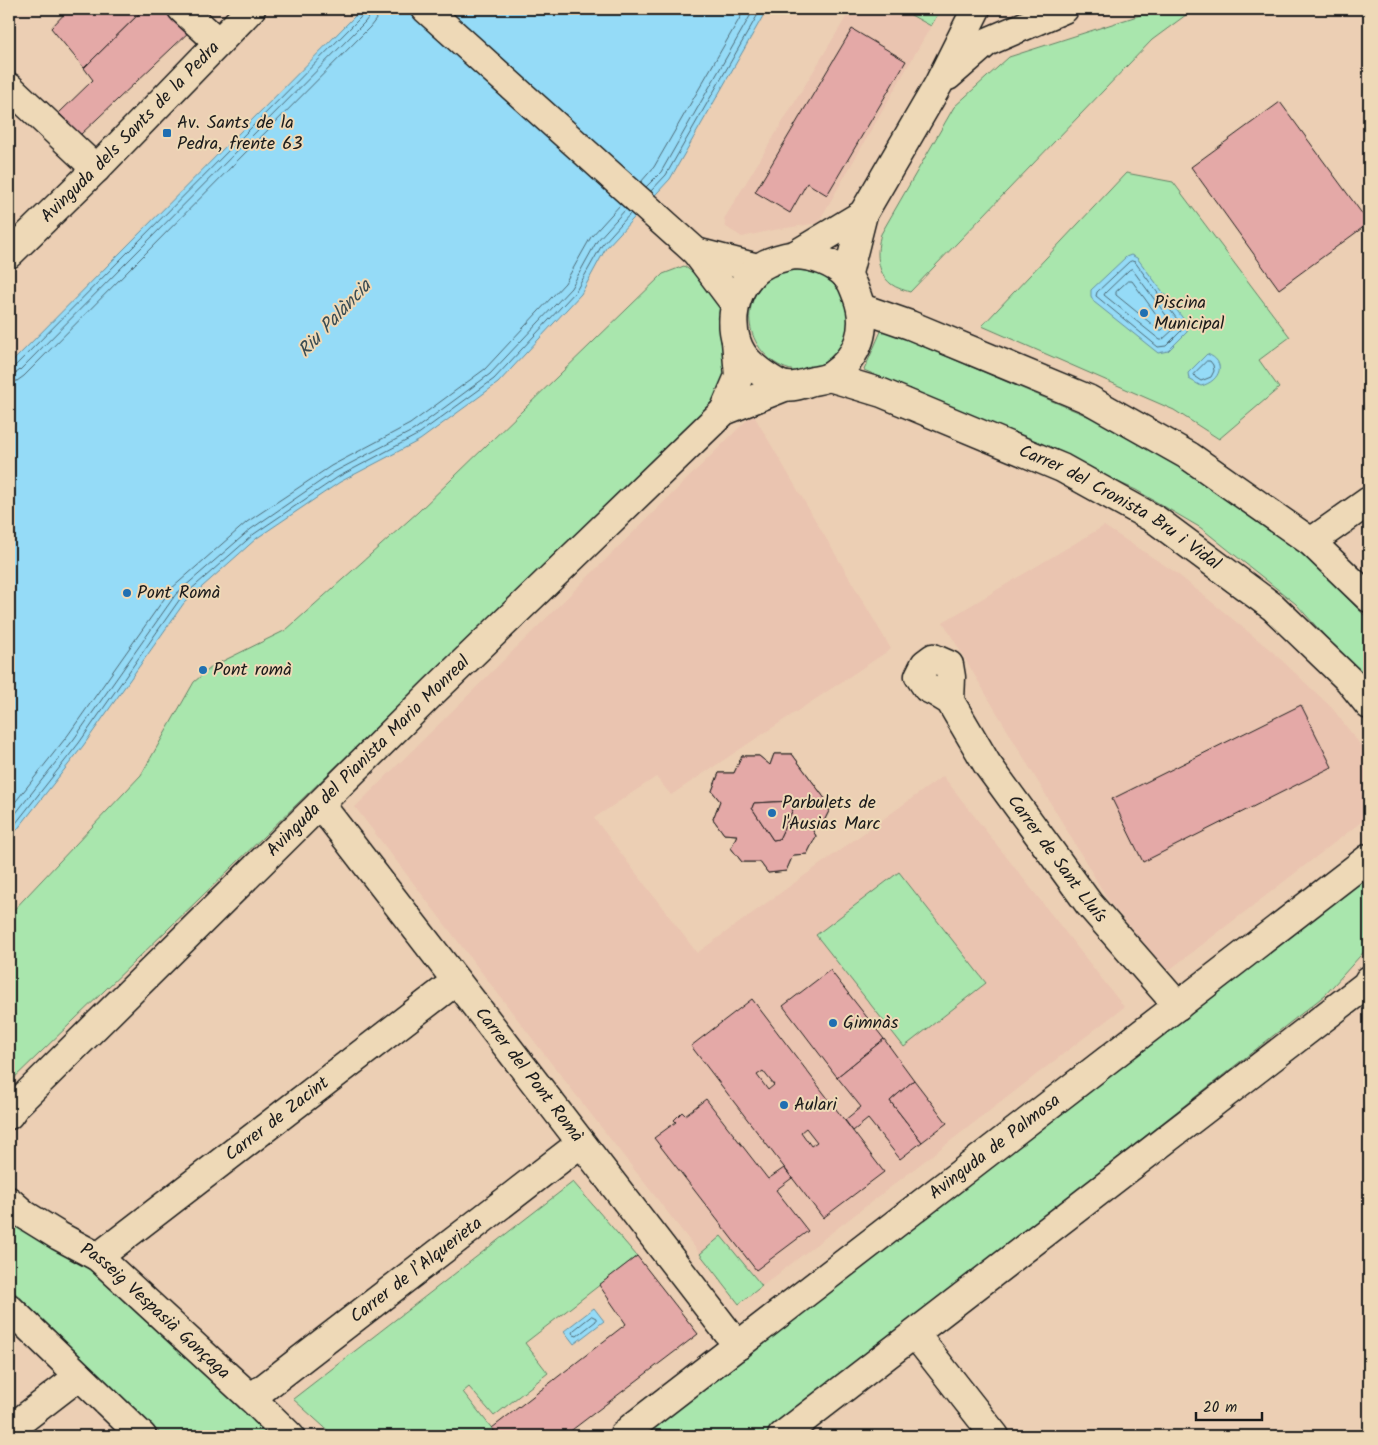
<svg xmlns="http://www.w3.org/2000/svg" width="1378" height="1445" viewBox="0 0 1378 1445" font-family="Kalam,sans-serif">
  <rect width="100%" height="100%" fill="#eccfb4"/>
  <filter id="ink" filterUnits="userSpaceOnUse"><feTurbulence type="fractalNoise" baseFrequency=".02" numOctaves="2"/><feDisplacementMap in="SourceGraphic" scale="10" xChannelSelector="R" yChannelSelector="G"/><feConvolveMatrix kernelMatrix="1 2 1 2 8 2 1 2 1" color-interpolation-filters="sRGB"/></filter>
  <g filter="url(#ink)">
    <g fill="#eac4b0">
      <path d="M851 9H900L931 26 818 223 773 230 742 237 726 227 724 219Z"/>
      <path d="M753 414 891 649 671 795 656 777 594 818 697 953 943 776 1124 1007 739 1304 548 1059 355 807Z"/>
      <path d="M1104 526 1175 572 1274 653 1332 708 1369 756V816L1168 971 1110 903 943 622Z"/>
    </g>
    <g fill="#a9e6ad" stroke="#628164">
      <path d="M900 9H941L931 26Z"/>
      <path d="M1159 9H1194L1152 40 910 292C904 290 896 288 891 284 876 272 876 251 881 234L954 107 1009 57Z"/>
      <path d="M1126 173 1173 182 1290 337 1259 360 1279 388 1219 439 1174 410 982 326Z"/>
      <path d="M684 266 735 304 739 376 9 1083V915L141 775 194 682 213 666 286 630 418 512 663 274Z"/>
      <path d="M786 268 822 269 849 292V344C842 350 831 363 823 367 777 388 729 331 759 289 766 279 776 274 786 268Z"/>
      <path d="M882 329 1130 434 1278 528 1369 620V685L1296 604 1201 528 1136 490 864 370Z"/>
      <path d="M1369 871V946L1325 995 764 1436H640Z"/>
      <path d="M899 872 986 983 904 1047 816 935Z"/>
      <path d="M573 1182 637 1256 525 1343 548 1373 494 1416 469 1387 463 1392 498 1436H334L293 1399Z"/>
      <path d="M9 1214 94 1266 277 1436H163L9 1287Z"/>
      <path d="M721 1236 762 1286 739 1304 700 1254Z"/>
    </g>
    <g fill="#95dbf7" stroke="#658f9f">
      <path d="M362 9H767L670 179 606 248 581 294 498 383 420 440 340 482 257 538 184 603 83 746 9 840V365Z"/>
      <path d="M1131 255 1137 258 1188 325 1187 332 1168 351 1158 353 1094 302 1091 296V290L1126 257Z"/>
      <path d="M1207 354C1227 361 1221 381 1201 386L1189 379 1188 373Z"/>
      <path d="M594 1308 604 1321 574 1344 564 1331Z"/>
    </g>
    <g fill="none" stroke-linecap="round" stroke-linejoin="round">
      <g stroke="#4c6874" stroke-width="1">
        <path d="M641 182 654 167 745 9"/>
        <path d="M646 187 661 172 754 9"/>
        <path d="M651 191 666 175 761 9"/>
        <path d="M1132 261 1135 262 1182 326V330L1166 346 1158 347 1096 296 1097 292 1129 262Z"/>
        <path d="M1132 269 1174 326V329L1162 340H1160L1104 295 1105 293 1129 270Z"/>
        <path d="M1128 281H1132L1164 325 1165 327 1162 330H1159L1116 295V292Z"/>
        <path d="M1207 361H1210L1213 365 1214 371 1211 377 1201 381 1195 377 1194 374Z"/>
        <path d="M9 368 14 367 360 18 364 13 365 9"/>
        <path d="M9 375 14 374 19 371 365 22 370 15 371 9"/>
        <path d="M9 382 17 381 24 376 370 27 377 18 379 9"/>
        <path d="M9 810 68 735 171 589 247 522 331 466 410 424 485 369 565 283 591 237 621 204"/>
        <path d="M9 822 74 739 176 594 251 529 334 472 414 430 490 374 571 288 597 241 626 209"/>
        <path d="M9 832 79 743 180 599 254 534 338 477 417 435 494 379 576 291 602 245 631 213"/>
        <path d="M592 1316 596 1318V1321L577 1336 574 1335 572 1333 573 1331Z"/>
      </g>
    </g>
    <g fill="#e4a9a7" stroke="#1c1c1c" fill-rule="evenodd">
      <path d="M69 9H144L84 68 51 28Z"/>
      <path d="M144 9H169L191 30 80 135 59 113 93 80 84 68Z"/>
      <path d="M852 29 906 61 827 195 807 183 790 213 755 192Z"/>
      <path d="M1280 102 1369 223 1279 289 1191 167Z"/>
      <path d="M1301 705 1332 767 1143 862 1112 799Z"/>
      <path d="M774 754H792L831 807 822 825 809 824 816 836 807 854 793 855 786 871 768 873 760 862H742L731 848 737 835 724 834 713 819 720 801 712 791 719 773H734L742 756H759L770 765Z"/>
      <path d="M774 754H792L831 807 822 825 809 824 816 836 807 854 793 855 786 871 768 873 760 862H742L731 848 737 835 724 834 713 819 720 801 712 791 719 773H734L742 756H759L770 765Z"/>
      <path d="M792 801 795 805 779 839 773 840 752 808 754 803Z"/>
      <path d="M792 801 795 805 779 839 773 840 752 808 754 803Z"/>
      <path d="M830 970 884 1039 837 1077 783 1006Z"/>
      <path d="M752 999 884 1172 823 1218 691 1046ZM763 1071 774 1085 768 1090 757 1075ZM806 1128 817 1142 811 1146 801 1132Z"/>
      <path d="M884 1039 914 1080 890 1101 922 1142 900 1159 868 1119 853 1131 845 1120 861 1107 837 1077Z"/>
      <path d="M914 1080 947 1123 922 1142 890 1101Z"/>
      <path d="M706 1099 768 1179 784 1168 792 1178 776 1190 808 1231 756 1270 654 1138 676 1122 674 1120 682 1112 685 1115Z"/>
      <path d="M637 1256 698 1334 564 1436H498L492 1428 626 1324 599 1285Z"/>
    </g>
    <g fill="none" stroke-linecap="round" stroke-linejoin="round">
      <g stroke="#1c1c1c" stroke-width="31">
        <g id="minor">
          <path d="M182 9 218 42"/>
          <path d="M426 9 696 252 735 304"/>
          <path d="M948 76 987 42 1064 9"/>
          <path d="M9 87 96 169"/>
          <path d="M696 252 758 268"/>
          <path id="s1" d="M9 254 96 169 251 9"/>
          <path d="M795 255C814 256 833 262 847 276 852 281 854 289 857 296 869 327 859 357 831 376 826 379 818 380 813 381 805 383 794 388 786 386 777 385 758 371 751 364 723 339 730 288 760 267 771 260 782 257 795 255Z"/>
          <path d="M795 255 863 214"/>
          <path d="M847 277 863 214 938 85 976 9"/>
          <path d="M861 308 910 325 1088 399 1189 456 1311 542 1369 598"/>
          <path id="s2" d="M829 377 882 393 1062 468 1156 520 1273 607 1349 680 1369 705"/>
          <path d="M724 411 739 376 736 341"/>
          <path d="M1311 542 1369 501"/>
          <path id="s3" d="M950 701 937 693 927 688 919 676 925 664 933 658 949 665 951 677 950 701 987 764 1089 904 1178 1006"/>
          <path id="s4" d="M320 804 738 1346"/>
          <path id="s5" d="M9 1115 16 1105 435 690 724 411 787 386"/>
          <path id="s6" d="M9 1201 25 1215 59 1236 98 1257 251 1398 290 1436"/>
          <path id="s7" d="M98 1257 456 981"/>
          <path d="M9 1308 142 1436"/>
          <path d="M915 1334 995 1436"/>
          <path id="s8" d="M251 1398 581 1143"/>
          <path d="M9 1430 79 1376"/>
          <path id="s9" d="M623 1436 631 1428 1369 858"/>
          <path d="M782 1436 1366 985 1369 980"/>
        </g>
      </g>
      <use href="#minor" stroke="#eed9b7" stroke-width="28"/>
    </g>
  </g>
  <g fill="#1f6fb2" stroke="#eed9b7" stroke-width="2">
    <rect x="162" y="128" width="10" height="10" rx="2.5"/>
    <circle cx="1144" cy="313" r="5"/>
    <circle cx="127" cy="593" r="5"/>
    <circle cx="203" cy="670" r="5"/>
    <circle cx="772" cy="813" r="5"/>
    <circle cx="833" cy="1023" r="5"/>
    <circle cx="784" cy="1105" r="5"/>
  </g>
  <g text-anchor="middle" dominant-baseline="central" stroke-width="4" stroke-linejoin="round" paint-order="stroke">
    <g font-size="18" fill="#1c1c1c" stroke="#eed9b7" text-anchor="start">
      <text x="177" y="123">Av. Sants de la<tspan x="177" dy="21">Pedra, frente 63</tspan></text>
      <text x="1154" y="303">Piscina<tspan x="1154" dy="21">Municipal</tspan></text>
      <text x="137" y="593">Pont Romà</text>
      <text x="213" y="670">Pont romà</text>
      <text x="782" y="803">Parbulets de<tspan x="782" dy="21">l'Ausias Marc</tspan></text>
      <text x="843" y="1023">Gimnàs</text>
      <text x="794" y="1105">Aulari</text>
    </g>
    <g font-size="18" fill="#1c1c1c" stroke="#eed9b7">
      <text stroke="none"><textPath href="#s1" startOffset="172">Avinguda dels Sants de la Pedra</textPath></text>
      <text stroke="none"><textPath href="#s2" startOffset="320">Carrer del Cronista Bru i Vidal</textPath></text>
      <text stroke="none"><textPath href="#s5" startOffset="508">Avinguda del Pianista Mario Monreal</textPath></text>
      <text stroke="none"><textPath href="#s3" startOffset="309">Carrer de Sant Lluís</textPath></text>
      <text stroke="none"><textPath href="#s4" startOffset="342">Carrer del Pont Romà</textPath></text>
      <text stroke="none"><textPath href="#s7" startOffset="226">Carrer de Zacint</textPath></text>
      <text stroke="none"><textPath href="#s9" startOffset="471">Avinguda de Palmosa</textPath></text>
      <text stroke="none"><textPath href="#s8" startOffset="209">Carrer de l’Alquerieta</textPath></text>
      <text stroke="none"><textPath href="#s6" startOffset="184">Passeig Vespasià Gonçaga</textPath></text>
    </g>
    <g font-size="19" font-style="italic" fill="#3a4c53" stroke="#eed9b7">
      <text transform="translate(335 319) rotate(-47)">Riu Palància</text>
    </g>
  </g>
  <rect width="1378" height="1445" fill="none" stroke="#eed9b7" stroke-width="30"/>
  <rect x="15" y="15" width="1348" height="1415" fill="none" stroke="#1c1c1c" stroke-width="2" filter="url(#ink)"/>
  <path d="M1196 1412v8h66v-8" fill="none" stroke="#1c1c1c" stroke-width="2.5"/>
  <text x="1203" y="1412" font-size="15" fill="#1c1c1c" stroke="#eed9b7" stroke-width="4" paint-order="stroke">20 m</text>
</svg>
